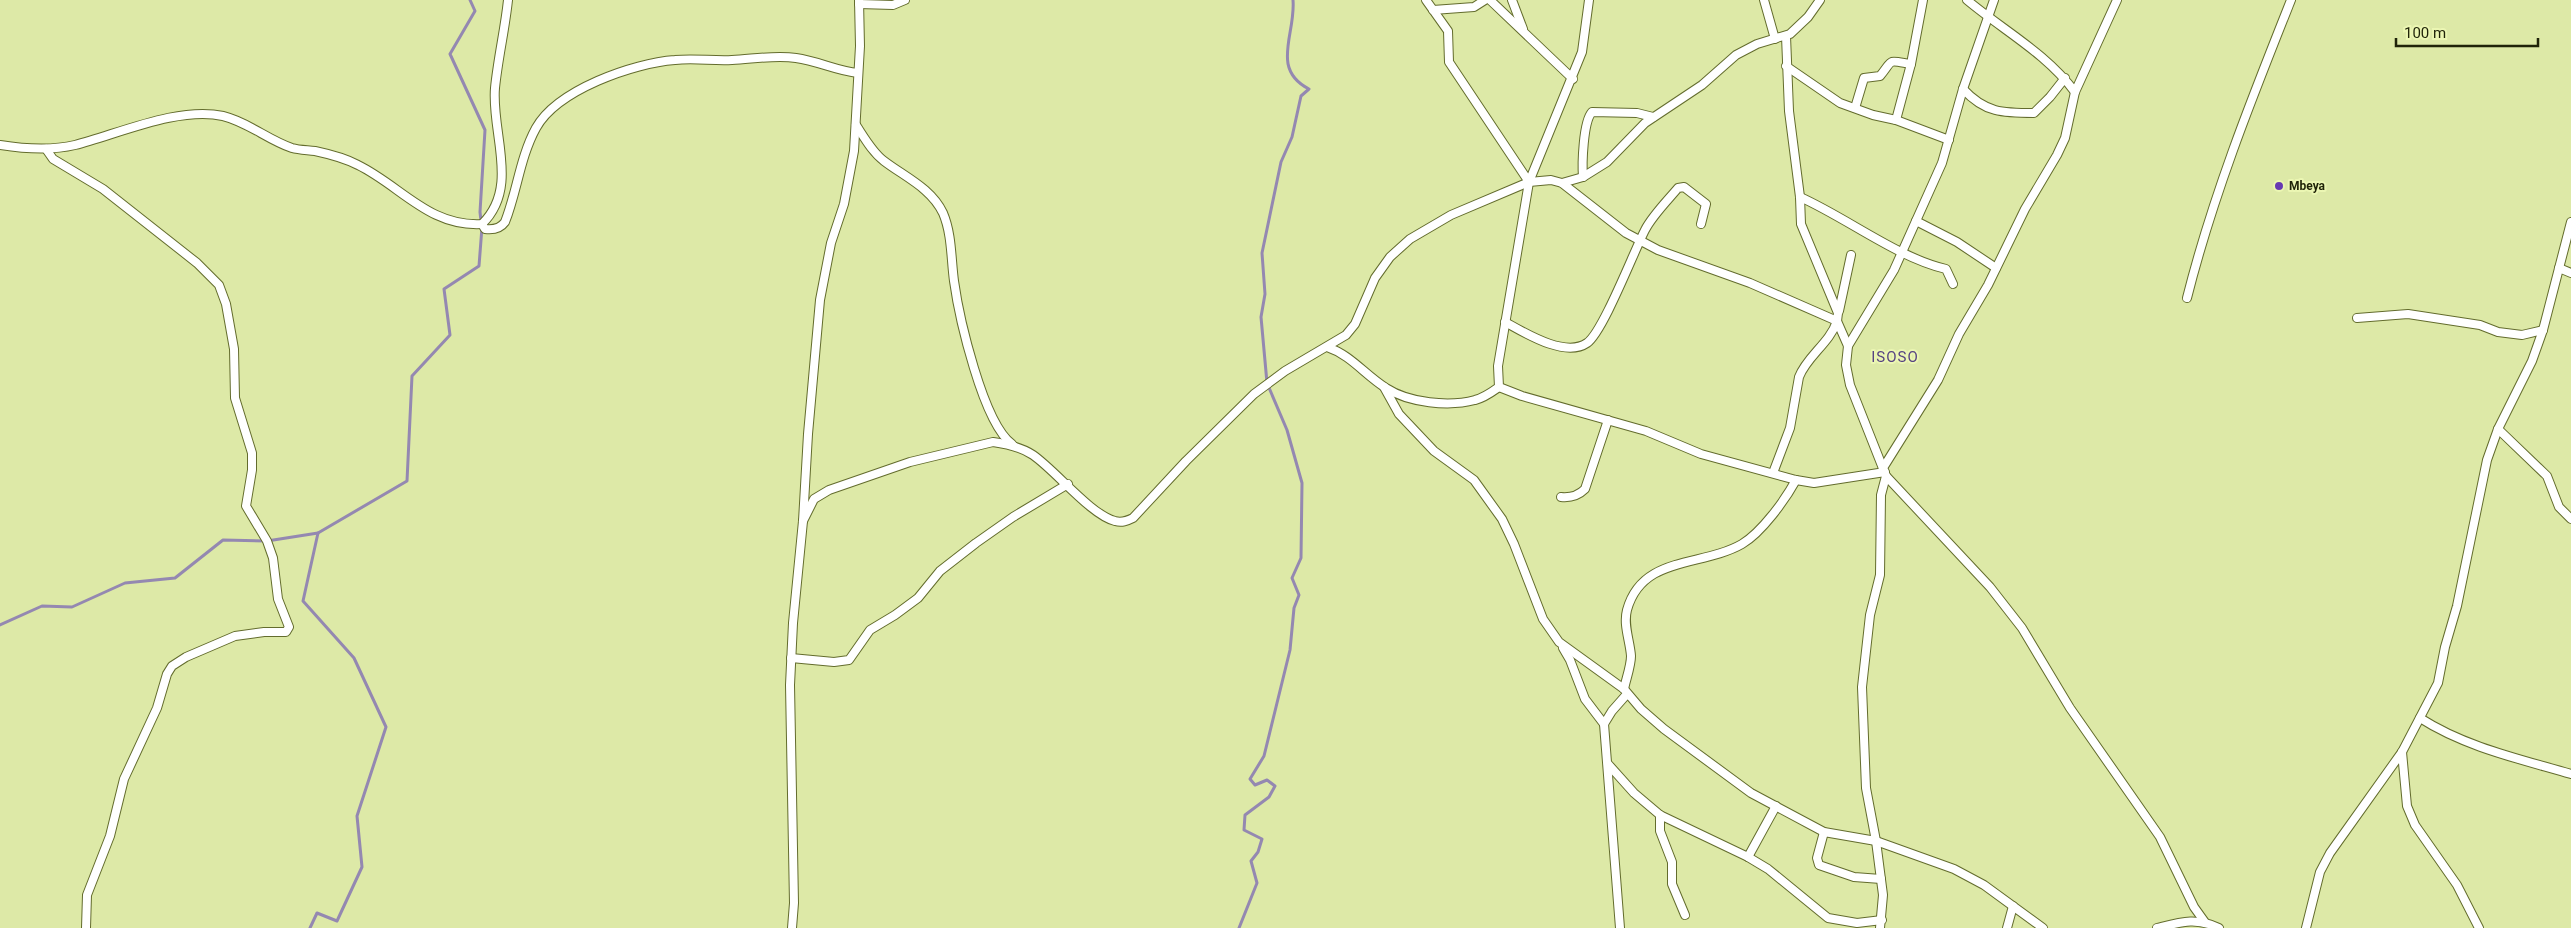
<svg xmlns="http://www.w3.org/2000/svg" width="2571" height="928" viewBox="0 0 2571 928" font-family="Roboto,sans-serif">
  <rect width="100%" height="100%" fill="#dde9a7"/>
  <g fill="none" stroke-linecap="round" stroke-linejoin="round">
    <g stroke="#9488b1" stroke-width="3">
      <path d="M470 0 475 11 450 54 485 130 480 212 481 221"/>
      <path d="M0 625 42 606 72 607 125 583 175 578 223 540 267 541 318 533"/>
      <path d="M310 928 317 913 337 921 362 867 357 816 386 727 354 658 303 601 318 533 407 481 412 376 450 335 444 289 479 266 482 227"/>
      <path d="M1239 928 1257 883 1251 861 1258 852 1262 839 1244 830 1245 815 1269 797 1275 786 1267 780 1255 785 1250 779 1264 756 1290 650 1294 608 1299 595 1292 578 1301 558 1302 483 1287 430 1267 383 1261 317 1265 294 1262 253 1281 162 1292 137 1301 96 1309 89C1270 69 1296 34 1293 0"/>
    </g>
    <g stroke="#636c2d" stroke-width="10">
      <g id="minor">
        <path d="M1426 0 1448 31 1449 62 1529 182"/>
        <path d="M1490 0 1573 79"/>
        <path d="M1512 0 1523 29"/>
        <path d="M1589 0 1582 52 1529 182 1498 366 1499 387 1522 396 1646 431 1701 454 1796 480 1814 483 1885 472"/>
        <path d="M1764 0 1775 39"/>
        <path d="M1967 0C2004 31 2046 53 2075 92"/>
        <path d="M859 4 893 5 905 0"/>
        <path d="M1433 10 1474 7 1485 0"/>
        <path d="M1786 36 1789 111 1800 197 1801 224 1838 313 1837 321 1848 346 1846 365 1850 385 1886 476 1881 495 1880 575 1870 615 1862 687 1866 788 1876 841 1883 895 1880 928"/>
        <path d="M1786 66 1840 103 1873 115 1896 120 1949 140"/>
        <path d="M1963 89C1985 113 2003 113 2034 113L2050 97 2065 78"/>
        <path d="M1855 108 1864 78 1880 76C1894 59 1886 60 1911 64"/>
        <path d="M1896 120 1911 64 1923 0"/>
        <path d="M856 125C864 137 872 152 884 161 905 177 931 188 943 213 952 234 951 259 954 281 959 317 983 423 1012 444"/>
        <path d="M0 145C25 149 50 151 75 145 118 134 179 106 223 116 248 122 268 140 292 148 299 150 307 150 315 151 329 154 345 158 358 165 401 186 429 227 482 224 520 187 491 133 495 88 498 58 505 29 508 0"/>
        <path d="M46 149 53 159 103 189 197 263 219 285 226 304 234 349 235 398 252 453V470L246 506 267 541 273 558 278 599 289 627 286 632H264L235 636 186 657 172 666 167 674 157 708 124 779 110 836 87 895 86 928"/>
        <path d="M1583 177C1582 164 1583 122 1592 112L1637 113 1653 117"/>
        <path d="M1562 183 1583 177 1607 162 1645 123 1702 85 1736 55 1757 44 1790 34 1808 17 1820 0"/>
        <path d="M1800 197C1847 218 1898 258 1946 269L1953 284"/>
        <path d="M1916 221 1957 242 1996 268"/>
        <path d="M482 224 485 229C493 230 500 229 505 222 517 192 520 157 536 128 557 90 633 63 675 60 694 58 713 61 732 60 753 59 775 55 796 58 818 61 837 71 858 73"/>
        <path d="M2559 268 2571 273"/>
        <path d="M2187 298C2213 195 2252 98 2291 0"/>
        <path d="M1839 311 1851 255"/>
        <path d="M2357 318 2408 314 2480 325 2498 332 2522 335 2543 330"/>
        <path d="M1505 322C1525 333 1565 358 1587 343 1603 332 1634 251 1645 230 1652 216 1667 201 1678 188L1684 187 1706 204 1701 224"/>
        <path d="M1848 346 1894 270 1942 163 1963 89 1994 0"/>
        <path d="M1327 347C1351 355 1365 375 1386 388 1409 403 1449 407 1475 400 1484 398 1492 392 1499 387"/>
        <path d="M1384 387 1399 414 1434 451 1474 480 1502 519 1514 544 1543 619 1559 642 1624 689 1641 709 1664 729 1751 793 1824 832 1876 841 1954 869 1984 885 2043 928"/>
        <path d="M2498 429 2547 476 2559 507 2571 519"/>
        <path d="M1883 468 1938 380 1959 334 1988 285 2025 209 2057 155 2065 138 2075 92 2117 0"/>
        <path d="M1886 476 1990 587 2022 628 2070 708 2160 837 2194 907 2204 921"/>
        <path d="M1561 497C1571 498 1578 496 1585 489L1608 420"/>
        <path d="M803 521 814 499 829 490 910 462 993 442C1007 444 1021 447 1033 455 1056 471 1091 515 1115 521 1122 523 1127 521 1133 518L1186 461 1254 394 1285 371 1346 335 1355 324 1375 278 1390 257 1410 239 1451 215 1529 182 1551 180 1562 183 1626 233 1658 250 1750 283 1837 321C1830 343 1807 356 1799 377L1790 428 1773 473"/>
        <path d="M1563 648 1570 660 1585 699 1604 724"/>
        <path d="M791 658 834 662 849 660 870 630 895 615 918 598 940 571 976 543 1013 517 1068 484"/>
        <path d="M1624 689C1626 679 1631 666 1631 656 1630 641 1623 625 1627 610 1642 555 1702 567 1742 544 1762 532 1785 500 1796 480"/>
        <path d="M2420 718C2465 747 2520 759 2571 774"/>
        <path d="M2402 752 2407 806 2415 825 2457 885 2479 928"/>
        <path d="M1608 764 1634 793 1660 815 1748 857 1768 869 1828 918 1857 923 1882 920"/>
        <path d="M1660 815V831L1672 862V884L1685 915"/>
        <path d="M1824 832 1817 858 1819 865 1854 877 1881 879"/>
        <path d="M1748 857 1776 806"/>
        <path d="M792 928 794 903 790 685 793 623 803 521 808 434 820 300 831 243 844 204 854 151 860 46 859 0"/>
        <path d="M1620 928 1604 724 1612 711 1627 694"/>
        <path d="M2007 928 2013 906"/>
        <path d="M2157 928C2181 922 2196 917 2219 928"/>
        <path d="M2306 928 2320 872 2330 853 2402 752 2438 683 2445 647 2457 606 2487 460 2498 429 2532 361 2543 330 2571 222"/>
      </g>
    </g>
    <use href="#minor" stroke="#fff" stroke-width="8"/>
  </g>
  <circle fill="#673ab2" stroke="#ebf6b3" stroke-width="2" cx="2279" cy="186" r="5"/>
  <g text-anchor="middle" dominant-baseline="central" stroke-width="4" stroke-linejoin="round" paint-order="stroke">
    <g font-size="12" font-weight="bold" fill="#1f2308" stroke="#ebf6b3" text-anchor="start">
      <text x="2289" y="186">Mbeya</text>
    </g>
    <g font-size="15" letter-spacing="1" fill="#574482" stroke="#ebf6b3">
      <text x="1895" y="357">ISOSO</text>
    </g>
  </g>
  <path d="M2396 38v8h142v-8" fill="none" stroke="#1f2308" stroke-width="2.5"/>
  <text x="2404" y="38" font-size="15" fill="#1f2308" stroke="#ebf6b3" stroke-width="4" paint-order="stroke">100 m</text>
</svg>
